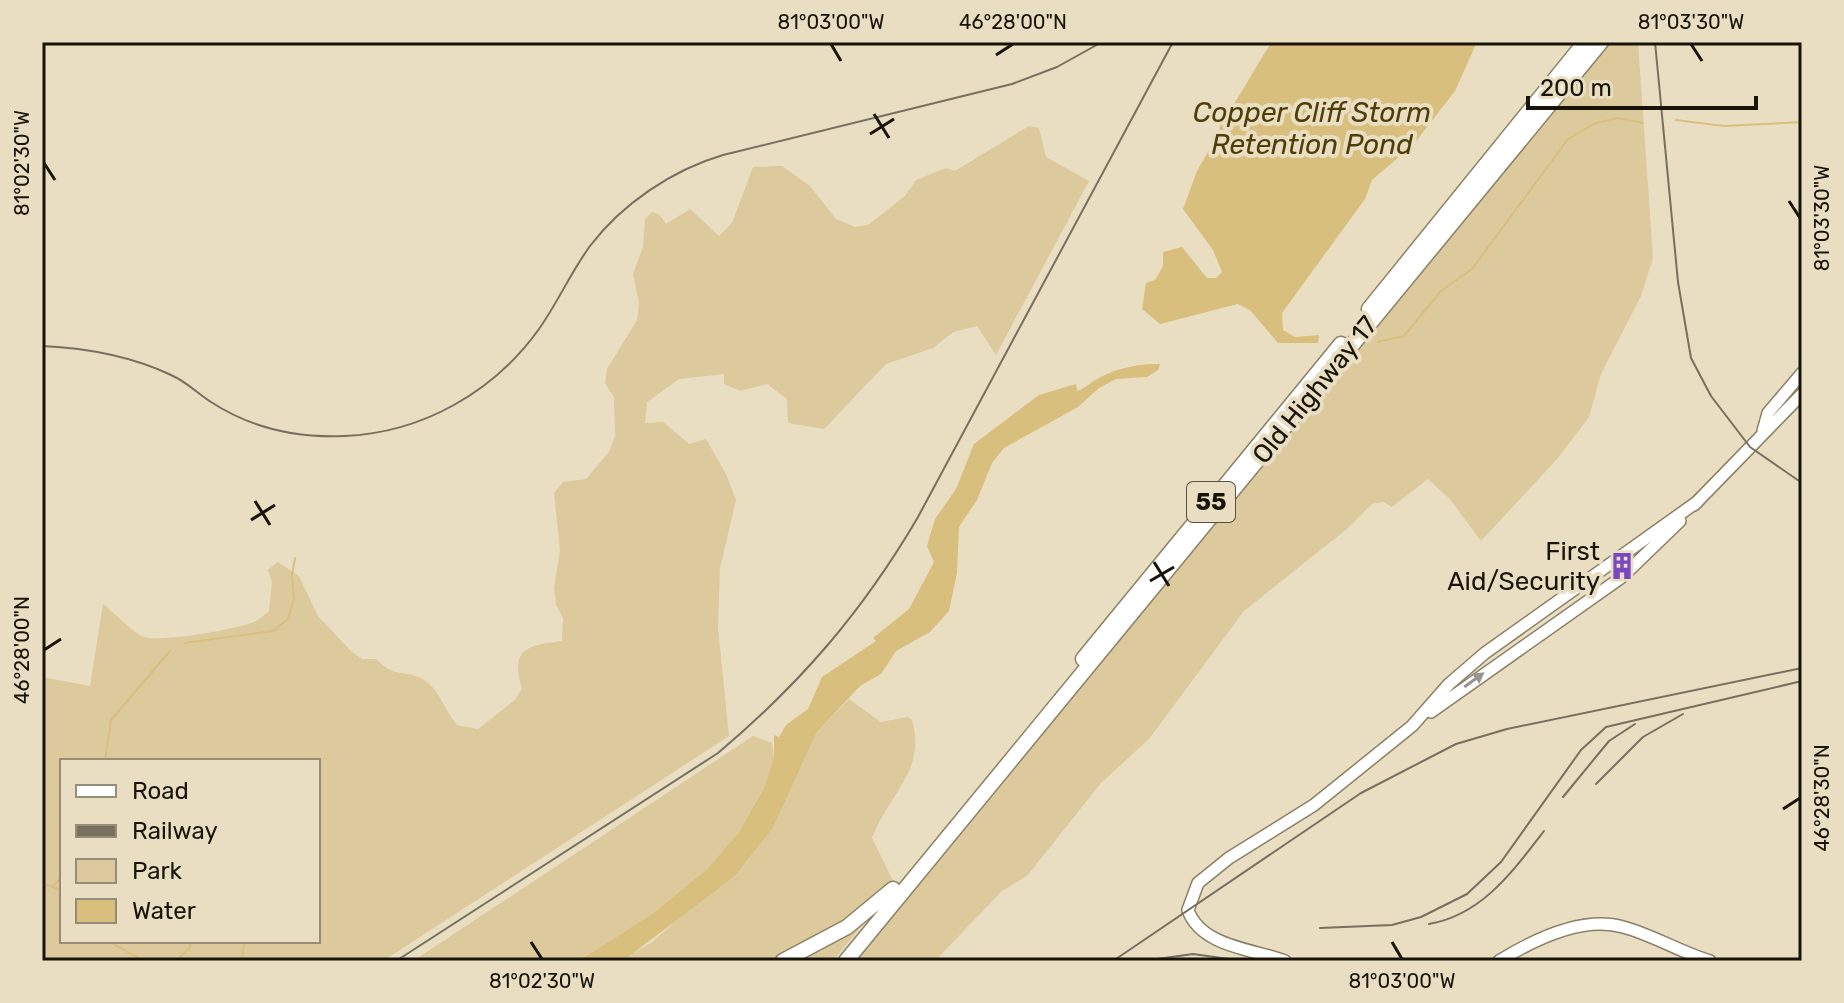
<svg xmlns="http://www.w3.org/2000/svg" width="1844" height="1003" viewBox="0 0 1844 1003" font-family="Rubik,sans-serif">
  <rect width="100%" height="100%" fill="#e9dec2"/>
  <g fill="#dcca9d" fill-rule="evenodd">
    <path d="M1601 42H1638L1653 258 1641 296 1601 374 1589 417 1558 458 1481 541 1449 498 1428 479 1392 507 1383 502 1372 504 1348 528 1244 611 1149 739 1101 783 1027 876 1002 891 935 961H847Z"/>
    <path d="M1029 126 1039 128 1046 157 1089 181 996 355 977 326 953 332 933 348 886 364 824 429 788 423 787 399 767 384 740 391 724 384V374L679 379 647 402 645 423 663 422 689 444 706 439 726 474 736 500 720 568 718 628 729 736 383 961H42V677L90 686 103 604C114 612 131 631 142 636 156 644 237 629 254 622 259 620 264 615 269 611L272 582 268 570 278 562 299 576 318 616 351 651 362 659H376C398 680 401 668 422 679 438 686 445 711 457 725L478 729 515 700 522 688C509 649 528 645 562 641L563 618 556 605 554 588 560 550 554 493 563 482 586 479 609 452 615 436 614 397 605 383 607 369 637 320 639 303 633 274 643 247 645 219 652 212 660 215 666 224 690 209 719 236 732 223 753 167 782 166 810 186 836 219 855 227 868 225 905 196 916 180 946 168 955 171ZM62 761H318V941H62Z"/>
    <path d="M849 699 881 722 908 717 912 720C927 770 888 795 872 838L895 885 833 961H620L652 942 697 902 735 876 773 828 817 732Z"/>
    <path d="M753 736 772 743 774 757 764 788 739 832 707 869 652 914 578 961H413Z"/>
  </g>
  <g fill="#d9bf7d">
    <path d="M1272 42H1477L1455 91 1413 145 1372 180 1365 199 1282 313 1283 330 1295 337 1319 335 1318 343H1278L1250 310 1238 304 1160 324 1142 309 1146 283 1155 280 1163 266V252L1182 247 1207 278H1216L1222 272 1213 250 1183 209 1197 171 1219 133 1220 123C1240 99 1253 69 1272 42Z"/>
    <path d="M1160 364 1158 370 1147 377 1116 379 1099 388 1078 407 1004 448 992 463 977 500 959 527 957 573 949 611 930 632 896 651 881 674 860 686 817 732 773 828 735 876 628 957 620 961H578L652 914 707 869 739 832 764 788 774 757V735L779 737 786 725 808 709 822 677 876 641 873 638 909 609 934 562 927 546 935 519 956 489 974 444 1039 395 1076 384 1077 391C1084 389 1087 385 1094 381 1111 369 1139 363 1160 364Z"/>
  </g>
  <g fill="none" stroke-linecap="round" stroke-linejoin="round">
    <g stroke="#d9bf7d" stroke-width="2">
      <path d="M1676 120 1724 126 1802 122"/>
      <path d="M1378 342 1404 336 1441 291 1472 269 1568 139 1594 124 1617 118 1643 123"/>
      <path d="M185 643 273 631 288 619 294 599 292 575 295 558"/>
      <path d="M105 761 111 720 170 651"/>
      <path d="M44 884 62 890"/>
      <path d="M53 887 62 876"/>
      <path d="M108 941 144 961"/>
      <path d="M175 961 189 949 192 941"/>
      <path d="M241 961 245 941"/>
    </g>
    <g stroke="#8a8066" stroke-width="14">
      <g id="minor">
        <path d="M1763 431 1768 413 1802 373"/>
        <path d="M1694 505 1802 394"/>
        <path d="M1431 712 1622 577 1680 521"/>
        <path d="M1285 961C1254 949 1201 947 1188 910L1198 883 1229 858 1314 805 1412 726 1449 684 1485 653 1697 502"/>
        <path d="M1499 961C1533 940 1582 915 1623 927 1653 935 1680 952 1710 961"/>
      </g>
    </g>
    <g stroke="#8a8066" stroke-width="17">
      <g id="major">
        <path d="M1369 309 1585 42"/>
        <path d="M1083 659 1341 344"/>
        <path d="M783 961 847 927 893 889"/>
        <path d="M846 961 1601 42"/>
      </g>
    </g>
    <use href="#minor" stroke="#fff" stroke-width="11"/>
    <use href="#major" stroke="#fff" stroke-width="14"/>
    <g stroke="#77705e" stroke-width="2">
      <path d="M1655 42 1678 282 1691 358 1711 396 1750 447 1802 483"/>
      <path d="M42 346C86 348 131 356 171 375 187 382 197 393 211 402 251 428 297 438 344 436 422 433 494 392 539 329 558 302 571 272 590 246 622 204 672 170 723 155L1012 84 1057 67 1102 42"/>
      <path d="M1596 784 1643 737 1683 714"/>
      <path d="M1563 797 1609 741 1635 724"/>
      <path d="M1429 924C1482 915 1513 871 1544 831"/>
      <path d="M1320 928 1392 925 1421 917 1467 894 1501 862 1581 750 1606 727 1802 681"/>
      <path d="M396 961 718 753C801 683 863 611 918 517L1173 42"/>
      <path d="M1113 961 1361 793 1456 744 1507 729 1802 668"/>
      <path d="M1143 961 1193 954 1243 961"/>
    </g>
  </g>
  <defs><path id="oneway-solid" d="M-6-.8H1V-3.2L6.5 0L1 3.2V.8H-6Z" transform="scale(2)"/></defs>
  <use fill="#979591" href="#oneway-solid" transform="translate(1474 680) rotate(-36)"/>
  <path fill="none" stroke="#18140a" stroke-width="3" d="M831 44 841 61M1691 44 1702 61M996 55 1013 44M874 114 889 138M870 134 894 119M44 163 55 180M1789 201 1800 218M255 501 270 525M251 520 275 505M1154 562 1169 586M1150 581 1174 567M44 650 61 639M1783 809 1800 798M531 942 542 959M1392 942 1402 959"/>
  <defs>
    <g id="building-bare" transform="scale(2.16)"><path d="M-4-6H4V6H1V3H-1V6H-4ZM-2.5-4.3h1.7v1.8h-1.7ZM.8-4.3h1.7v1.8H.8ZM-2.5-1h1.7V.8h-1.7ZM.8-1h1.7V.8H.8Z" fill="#7947bf" stroke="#e9dec2" stroke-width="2.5" paint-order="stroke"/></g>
  </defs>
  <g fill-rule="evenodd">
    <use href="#building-bare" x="1622" y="566"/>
  </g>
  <g text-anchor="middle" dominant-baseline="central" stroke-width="8" stroke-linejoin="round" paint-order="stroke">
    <rect fill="#e9dec2" stroke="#575141" stroke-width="2" x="1187" y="482" width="48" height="40" rx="6"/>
    <g font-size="24" font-weight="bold" fill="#18140a">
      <text x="1211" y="502">55</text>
    </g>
    <g font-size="26" fill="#18140a" stroke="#e9dec2">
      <text transform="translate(1315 390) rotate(-51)">Old Highway 17</text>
    </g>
    <g font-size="26" fill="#18140a" stroke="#e9dec2" text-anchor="end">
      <text x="1600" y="551">First<tspan x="1600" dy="30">Aid/Security</tspan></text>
    </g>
    <g font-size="28" font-style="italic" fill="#503e08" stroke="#e9dec2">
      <text x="1312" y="112">Copper Cliff Storm<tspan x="1312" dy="32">Retention Pond</tspan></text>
    </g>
  </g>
  <rect width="1844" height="1003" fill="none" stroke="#e9dec2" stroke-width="88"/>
  <rect x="60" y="759" width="260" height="184" fill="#e9dec2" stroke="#958d78" stroke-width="2"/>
  <rect x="76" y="785" width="40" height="12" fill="#ffffff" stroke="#958d78" stroke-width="2"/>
  <text x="132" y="799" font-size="24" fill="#18140a">Road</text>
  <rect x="76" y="825" width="40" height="12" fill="#77705e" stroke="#958d78" stroke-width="2"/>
  <text x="132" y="839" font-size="24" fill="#18140a">Railway</text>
  <rect x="76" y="859" width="40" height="24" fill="#dcca9d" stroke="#958d78" stroke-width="2"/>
  <text x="132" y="879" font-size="24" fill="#18140a">Park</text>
  <rect x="76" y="899" width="40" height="24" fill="#d9bf7d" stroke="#958d78" stroke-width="2"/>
  <text x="132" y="919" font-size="24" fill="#18140a">Water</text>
  <path d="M1528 96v12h228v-12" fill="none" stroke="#18140a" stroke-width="4"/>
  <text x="1540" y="96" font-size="24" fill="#18140a" stroke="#e9dec2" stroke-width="6" paint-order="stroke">200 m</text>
  <rect x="44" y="44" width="1756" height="915" fill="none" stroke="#18140a" stroke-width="3"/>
  <g font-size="20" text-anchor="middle" fill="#18140a">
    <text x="831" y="29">81°03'00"W</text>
    <text x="1013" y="29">46°28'00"N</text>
    <text x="1691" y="29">81°03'30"W</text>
    <text transform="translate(22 163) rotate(-90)" y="7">81°02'30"W</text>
    <text transform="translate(1822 218) rotate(-90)" y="7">81°03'30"W</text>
    <text transform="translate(22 650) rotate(-90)" y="7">46°28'00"N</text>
    <text transform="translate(1822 798) rotate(-90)" y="7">46°28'30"N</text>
    <text x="542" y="988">81°02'30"W</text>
    <text x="1402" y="988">81°03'00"W</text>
  </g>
</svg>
